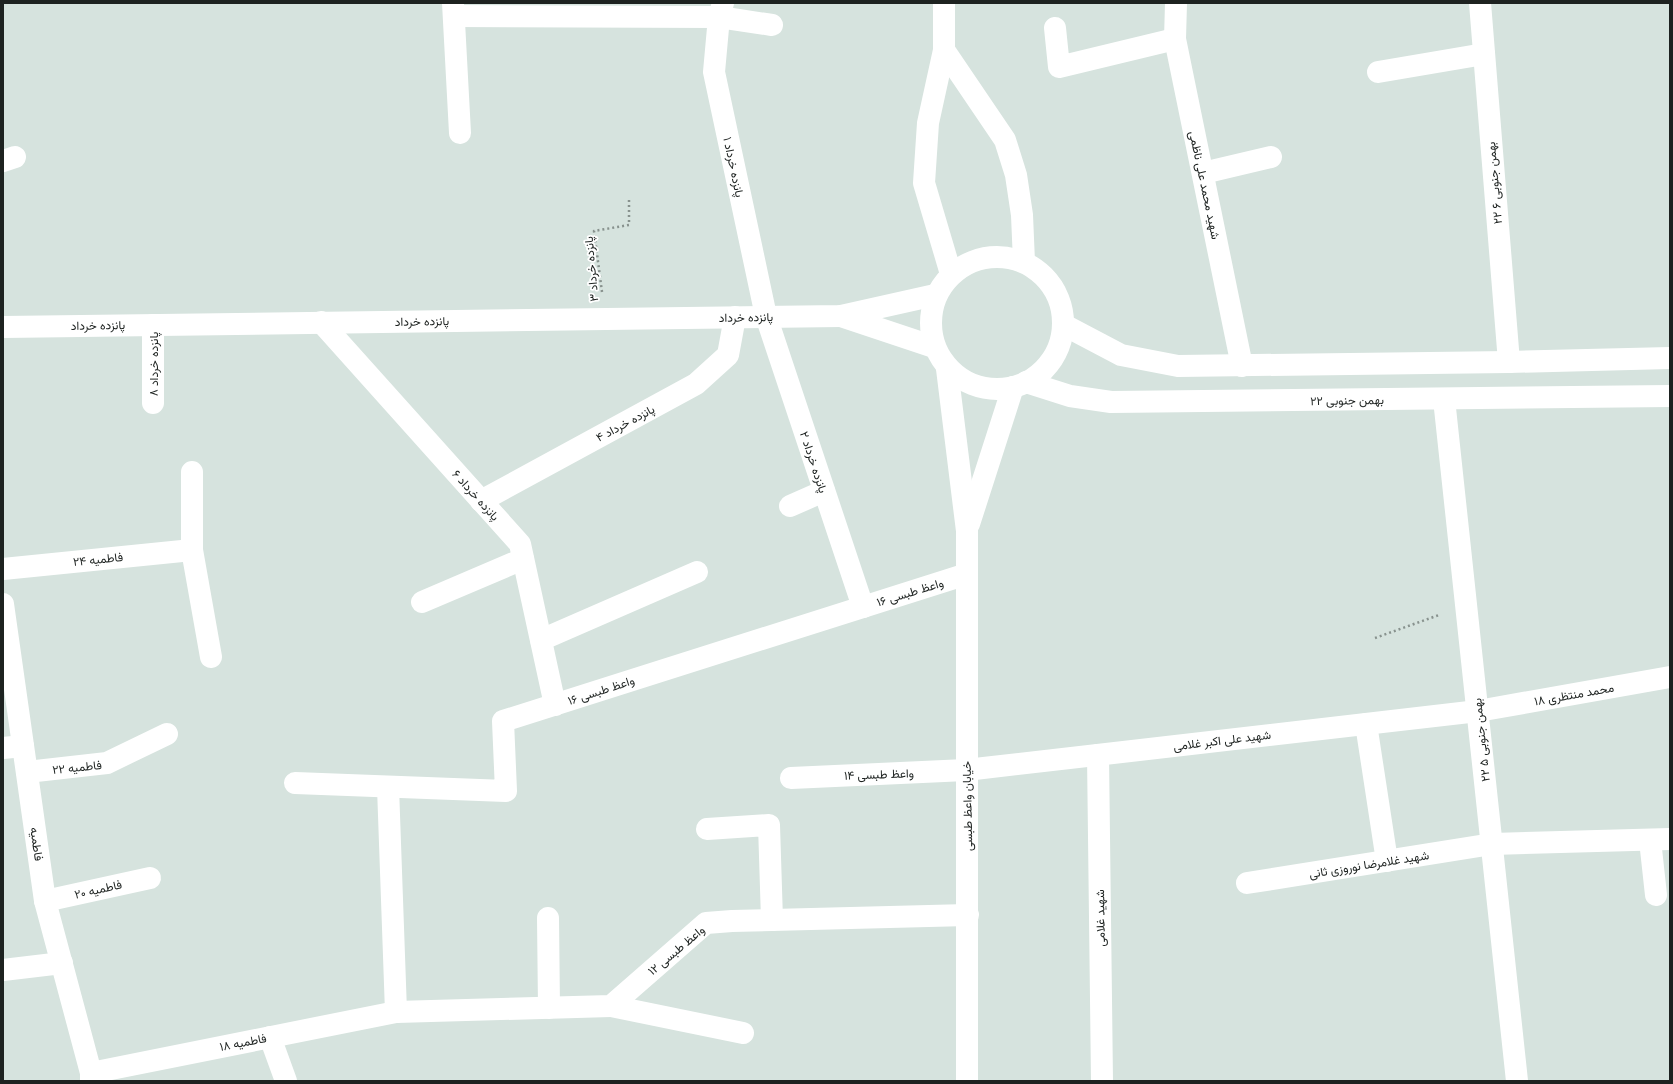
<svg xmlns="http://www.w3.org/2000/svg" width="1673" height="1084" viewBox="0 0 1673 1084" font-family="Montserrat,Vazirmatn,sans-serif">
  <rect width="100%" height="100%" fill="#d6e3de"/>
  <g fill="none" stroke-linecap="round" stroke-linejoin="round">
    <g stroke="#88928e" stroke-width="2.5" stroke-dasharray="2 3" stroke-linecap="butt">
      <path d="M602 292 594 231 629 225V197"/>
      <path d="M1375 638 1439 615"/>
    </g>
    <g stroke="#fff" stroke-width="22">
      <path d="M453 3 460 133"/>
      <path d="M723 3 719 17 714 72 766 316 863 607"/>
      <path d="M944 3V50L928 123 924 183 951 274"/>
      <path d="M1176 3 1175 39 1242 366"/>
      <path d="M1480 3 1509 362"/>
      <path d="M454 16 719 17 772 25"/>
      <path d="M1055 28 1059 67 1175 39"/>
      <path d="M944 50 1005 140 1016 175 1022 215 1024 262"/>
      <path d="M1378 72 1484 54"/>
      <path d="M3 161 15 157"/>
      <path d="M1203 173 1271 157"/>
      <circle cx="997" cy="323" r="66"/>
      <path d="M841 316 934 347"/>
      <path d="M321 322 520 544 555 705"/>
      <path d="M153 325V403"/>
      <path d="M1064 325 1121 355 1178 366 1509 362 1670 358"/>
      <path d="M3 327 841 316 935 295"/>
      <path d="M947 369 967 531V1081"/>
      <path d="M1026 382 1070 396 1111 402 1670 396"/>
      <path d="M1444 399 1517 1081"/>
      <path d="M192 472V550L211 657"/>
      <path d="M481 501 696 384 728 355 735 317"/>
      <path d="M790 506 824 491"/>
      <path d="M969 524 1013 387"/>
      <path d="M3 569 192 550"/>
      <path d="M422 602 523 559"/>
      <path d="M3 604 45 901 91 1073V1081"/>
      <path d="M541 640 697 572"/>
      <path d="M1366 724 1387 861"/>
      <path d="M3 748 23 746"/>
      <path d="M1098 755 1102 1081"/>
      <path d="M27 772 107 763 167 734"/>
      <path d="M791 778 966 770 1478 711 1670 677"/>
      <path d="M295 783 506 791 503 721 967 574"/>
      <path d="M388 787 396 1012"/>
      <path d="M707 829 769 825 772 920"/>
      <path d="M1650 840 1656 895"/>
      <path d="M1247 883 1492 844 1670 839"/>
      <path d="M45 901 150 878"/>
      <path d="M548 918 549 1008"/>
      <path d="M3 970 62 963"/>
      <path d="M611 1006 743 1033"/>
      <path d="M270 1037 286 1081"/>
      <path d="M91 1073 396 1012 611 1006 706 923 732 921 968 915"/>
    </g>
  </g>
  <g text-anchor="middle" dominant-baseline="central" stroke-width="3.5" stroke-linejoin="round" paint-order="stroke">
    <g font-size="12" fill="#1d2220" stroke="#fff">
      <text transform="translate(734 167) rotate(78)">پانزده خرداد ۱</text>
      <text transform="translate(1494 183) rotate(-95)">۲۲ بهمن جنوبی ۶</text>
      <text transform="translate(1205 185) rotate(78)">شهید محمد علی ناظمی</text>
      <text transform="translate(591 269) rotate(-95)">پانزده خرداد ۳</text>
      <text transform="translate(746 317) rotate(-1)">پانزده خرداد</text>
      <text transform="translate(422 321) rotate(-1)">پانزده خرداد</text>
      <text transform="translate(98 325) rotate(-1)">پانزده خرداد</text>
      <text transform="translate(153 364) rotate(-90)">پانزده خرداد ۸</text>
      <text transform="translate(1347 400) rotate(-1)">۲۲ بهمن جنوبی</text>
      <text transform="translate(625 423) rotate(-28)">پانزده خرداد ۴</text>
      <text transform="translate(814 462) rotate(72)">پانزده خرداد ۲</text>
      <text transform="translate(476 495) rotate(48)">پانزده خرداد ۶</text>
      <text transform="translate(98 559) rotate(-6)">فاطمیه ۲۴</text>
      <text transform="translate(910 592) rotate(-17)">واعظ طبسی ۱۶</text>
      <text transform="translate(601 690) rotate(-18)">واعظ طبسی ۱۶</text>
      <text transform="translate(1574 694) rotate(-10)">محمد منتظری ۱۸</text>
      <text transform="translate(1222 740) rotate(-7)">شهید علی اکبر غلامی</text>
      <text transform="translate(1481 740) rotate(-96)">۲۲ بهمن جنوبی ۵</text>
      <text transform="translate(77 767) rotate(-6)">فاطمیه ۲۲</text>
      <text transform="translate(879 774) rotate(-2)">واعظ طبسی ۱۴</text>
      <text transform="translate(967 806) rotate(-91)">خیابان واعظ طبسی</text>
      <text transform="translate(37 844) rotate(82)">فاطمیه</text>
      <text transform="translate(1369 864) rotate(-9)">شهید غلامرضا نوروزی ثانی</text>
      <text transform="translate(98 889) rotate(-13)">فاطمیه ۲۰</text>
      <text transform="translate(1100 918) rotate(-91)">شهید غلامی</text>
      <text transform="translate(676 950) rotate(-40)">واعظ طبسی ۱۲</text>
      <text transform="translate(243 1042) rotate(-11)">فاطمیه ۱۸</text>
    </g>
  </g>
  <rect width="1673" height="1084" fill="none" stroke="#1d2220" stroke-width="8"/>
</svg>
